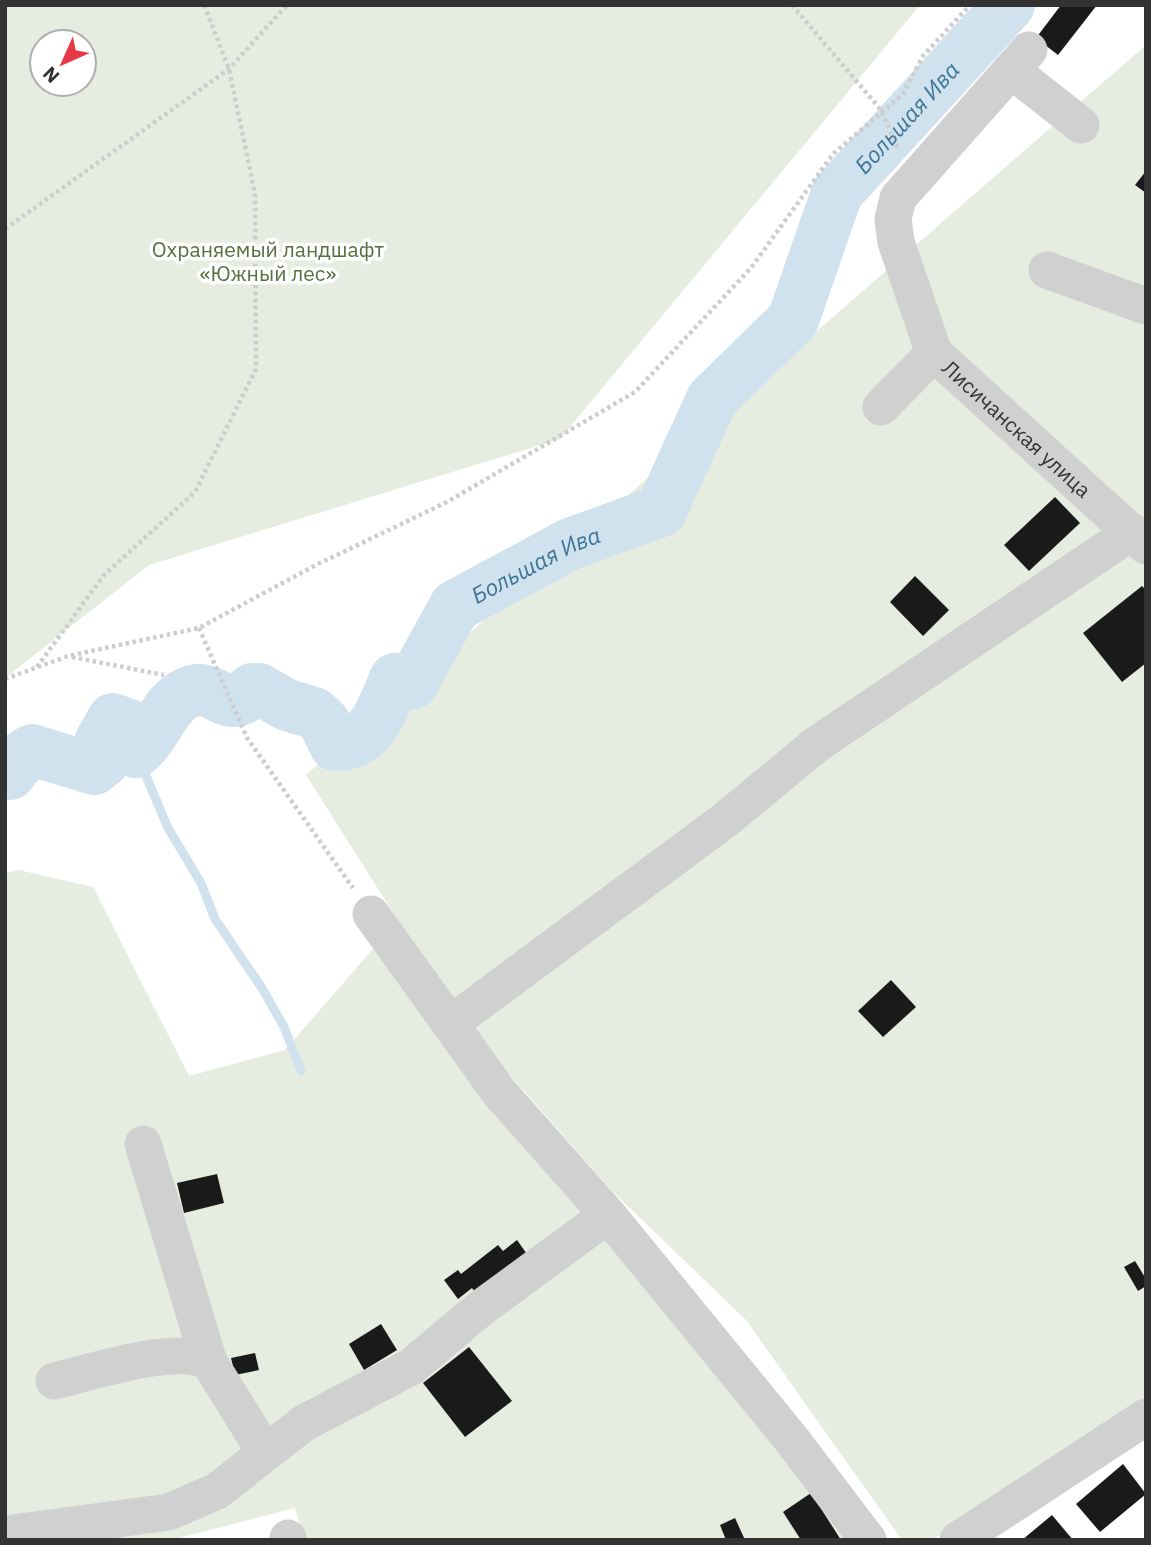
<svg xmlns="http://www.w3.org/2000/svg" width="1151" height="1545" viewBox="0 0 1151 1545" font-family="'IBM Plex Sans',sans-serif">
  <rect width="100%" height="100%" fill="#fff"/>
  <g fill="#e6ecdf" fill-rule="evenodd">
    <path d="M5 5H920L560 439 149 565 5 678ZM42 42H84V84H42Z"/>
    <path d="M1146 45V1402L932 1540H902L746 1320 612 1191 459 1017 306 775Z"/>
    <path d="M19 870 93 887 189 1076 285 1050 379 942 849 1540H304L295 1508 171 1540H5V873Z"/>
  </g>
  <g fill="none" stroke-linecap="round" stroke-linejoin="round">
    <path stroke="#cfe2ee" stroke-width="9" d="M136 752 168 828 201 883 215 919 262 988 284 1027 301 1071"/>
    <path stroke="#cfe2ee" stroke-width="52" id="s1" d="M5 770 10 774 25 754 32 750 94 769 104 761 100 742 113 719 129 725 122 741 136 752C156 737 164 703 187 693 211 682 221 706 240 700 246 698 247 693 252 689H259L287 705 314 713 324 722 335 745C372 746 383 707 395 679L412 684 455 606 570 544 661 511 712 399 793 320 837 193 1009 5"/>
  </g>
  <g fill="#1a1a1a">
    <path d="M1061 5H1097L1058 55 1036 38Z"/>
    <path d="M1146 171V193L1135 185Z"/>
    <path d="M1055 497 1080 523 1029 571 1004 545Z"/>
    <path d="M915 576 949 610 923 636 890 602Z"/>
    <path d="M1142 586 1146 590V663L1122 682 1083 633Z"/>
    <path d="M891 980 916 1007 883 1037 858 1011Z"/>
    <path d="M217 1174 224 1203 184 1213 177 1183Z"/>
    <path d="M517 1240 529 1257 475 1292 472 1288 458 1299 444 1280 458 1270 461 1274 498 1245 503 1251Z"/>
    <path d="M1135 1261 1146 1279V1286L1138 1291 1124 1267Z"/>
    <path d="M381 1324 397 1350 364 1370 349 1344Z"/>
    <path d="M469 1347 512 1401 465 1437 423 1383Z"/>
    <path d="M255 1353 259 1370 235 1375 231 1358Z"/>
    <path d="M1123 1464 1146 1494 1100 1532 1076 1504Z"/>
    <path d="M811 1493 841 1540H801L783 1512Z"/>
    <path d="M1052 1515 1073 1540H1022Z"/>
    <path d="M735 1518 745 1540H726L720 1525Z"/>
  </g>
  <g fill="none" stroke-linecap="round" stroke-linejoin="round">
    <g stroke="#cdcdcd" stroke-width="4.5" stroke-dasharray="3.5 3.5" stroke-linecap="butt">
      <path d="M792 5 881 110 898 149"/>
      <path d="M5 229 229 69 287 5"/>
      <path d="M199 628 247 738 353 888"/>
      <path d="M72 657 164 675"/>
      <path d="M37 667 104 575 195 492 256 369 255 194 229 69 204 5"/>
      <path d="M5 679 68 656 199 628 316 565 447 502 635 392 751 268 833 154 903 94 923 56 970 5"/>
    </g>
    <g stroke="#d0d0d0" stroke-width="37">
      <path id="s2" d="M1029 50 898 198 893 219 896 242 934 353 1146 546"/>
      <path d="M1011 70 1081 125"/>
      <path d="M1047 270 1146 306"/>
      <path d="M881 407 934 353"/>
      <path d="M371 914 499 1092 608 1215 792 1440 868 1540"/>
      <path d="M450 1024 725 820 817 744 1132 532"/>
      <path d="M143 1144 209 1362 265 1452"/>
      <path d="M54 1381C90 1373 178 1343 209 1362"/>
      <path d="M5 1534 169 1512 217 1491 304 1423 411 1367 481 1308 608 1215"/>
      <path d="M288 1538V1540"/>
      <path d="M958 1540 1146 1417"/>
    </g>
  </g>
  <g text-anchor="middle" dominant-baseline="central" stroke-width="7" stroke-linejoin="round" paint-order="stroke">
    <g font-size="21" fill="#56703f" stroke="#fff">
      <text x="268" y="249">Охраняемый ландшафт<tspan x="268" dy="24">«Южный лес»</tspan></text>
    </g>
    <g font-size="21" fill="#333" stroke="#fff">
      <text stroke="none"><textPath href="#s2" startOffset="472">Лисичанская улица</textPath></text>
    </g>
    <g font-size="23" font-style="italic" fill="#3f7597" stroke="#fff">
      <text stroke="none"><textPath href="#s1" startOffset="1376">Большая Ива</textPath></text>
      <text stroke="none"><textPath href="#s1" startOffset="766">Большая Ива</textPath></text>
    </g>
  </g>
  <rect width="1151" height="1545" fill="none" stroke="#333333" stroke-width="14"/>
  <g transform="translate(63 63) rotate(225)"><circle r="33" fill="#ffffff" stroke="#adadad" stroke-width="2"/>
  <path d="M0-5L12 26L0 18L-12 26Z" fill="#e63946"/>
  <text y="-10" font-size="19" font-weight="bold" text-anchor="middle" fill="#333333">N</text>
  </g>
</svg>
